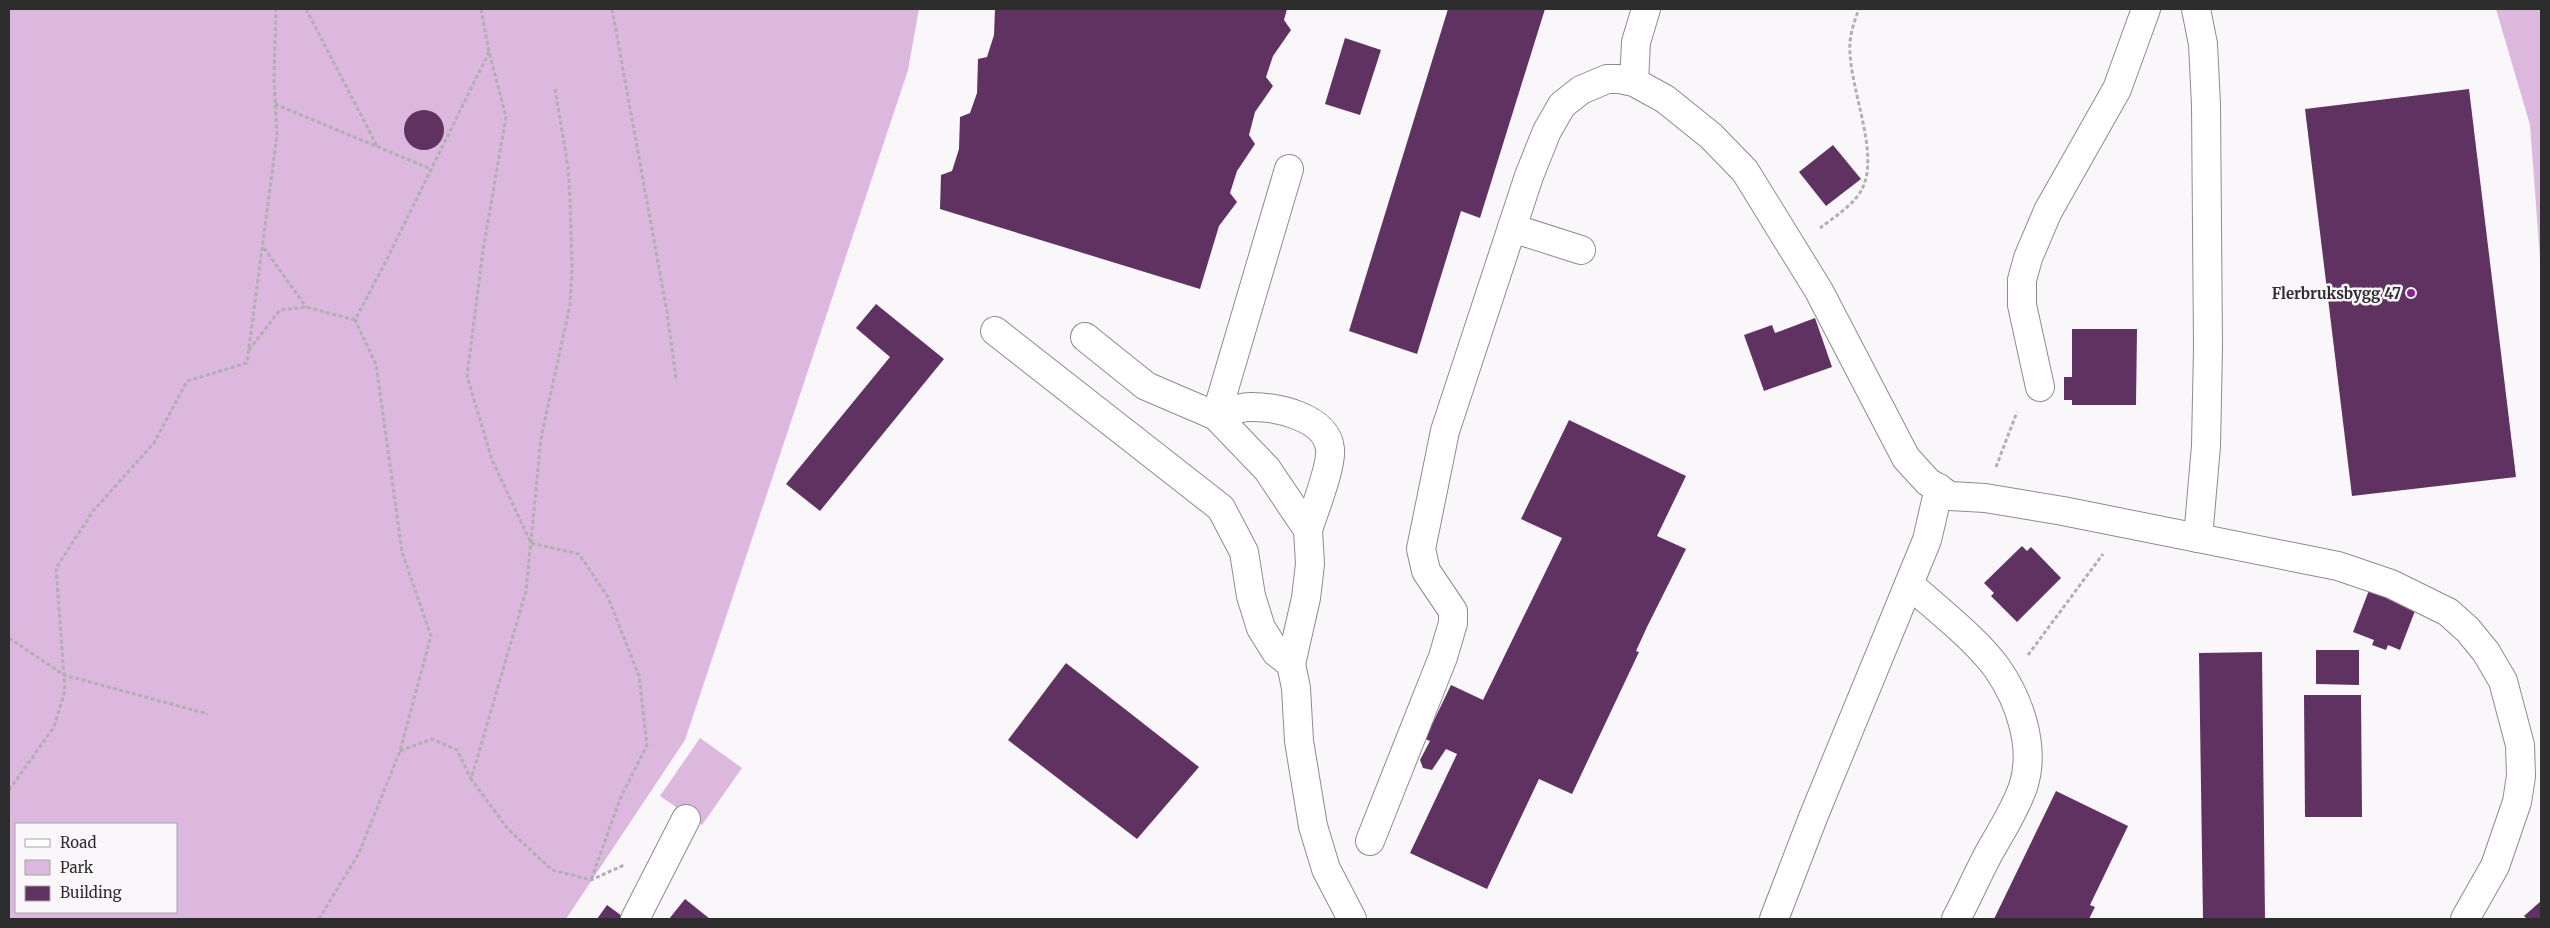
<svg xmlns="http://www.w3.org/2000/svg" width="2550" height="928" viewBox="0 0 2550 928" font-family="Merriweather,serif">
  <rect width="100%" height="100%" fill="#faf7fa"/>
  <g fill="#dcb8de" fill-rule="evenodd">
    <path d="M9 9H919L908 70 685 740 566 919H9ZM16 824H176V912H16Z"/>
    <path d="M2496 9H2541V272L2530 125Z"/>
    <path d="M700 738 742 768 702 825 660 796Z"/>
  </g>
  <g fill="#5f3262">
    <path d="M995 9H1287L1284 20 1291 30 1273 56 1266 77 1273 86 1255 112 1249 135 1255 144 1237 171 1230 193 1237 202 1219 226 1200 289 940 209 941 175 952 171 959 149 960 117 970 113 977 93 978 59 987 57 994 35Z"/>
    <path d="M1448 9H1545L1480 218 1461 211 1417 354 1349 331Z"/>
    <path d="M1345 38 1381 50 1360 115 1325 104Z"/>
    <path d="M2469 89 2516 477 2352 496 2305 109Z"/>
    <circle cx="424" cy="130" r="20"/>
    <path d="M1833 145 1861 179 1826 206 1799 172Z"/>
    <path d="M876 304 944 359 820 511 786 484 890 357 856 328Z"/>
    <path d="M1815 318 1832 367 1764 391 1744 335 1772 325 1775 333Z"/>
    <path d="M2072 329H2137L2136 405H2072V400H2064V377H2072Z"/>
    <path d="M1569 420 1686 476 1657 536 1686 549 1647 627 1636 651 1639 652 1572 794 1539 779 1487 889 1410 853 1457 754 1446 749 1432 770 1423 768 1420 760 1430 741 1425 739 1451 685 1483 700 1562 538 1521 519Z"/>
    <path d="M2022 546 2027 551 2031 547 2061 578 2017 622 1991 596 1994 593 1984 583Z"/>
    <path d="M2371 585 2418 603 2400 650 2388 645 2386 650 2372 645 2374 640 2353 632Z"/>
    <path d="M2316 650H2359V685L2316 684Z"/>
    <path d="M2262 652 2265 919H2203L2199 653Z"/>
    <path d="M1066 663 1199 767 1137 839 1008 740Z"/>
    <path d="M2304 695H2361L2362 817H2305Z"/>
    <path d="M2056 791 2128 826 2090 905 2095 907 2089 919H1994Z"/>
    <path d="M685 899 710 919H669Z"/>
    <path d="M2541 901V919H2527L2524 916Z"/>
    <path d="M607 905 622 916 620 919H597Z"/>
  </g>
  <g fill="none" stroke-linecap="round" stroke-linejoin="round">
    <g stroke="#8e8b8f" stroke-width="30">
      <g id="minor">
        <path d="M2196 9 2203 44 2206 105 2208 347 2206 446 2198 538"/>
        <path d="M1634 82 1636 42 1646 9"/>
        <path d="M1289 169 1216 416 1267 469 1308 530 1310 564 1306 598 1291 664"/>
        <path d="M1512 228 1581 250"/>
        <path d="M995 331 1221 508 1244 552 1251 596 1261 628 1276 652 1291 664 1296 688 1299 741 1313 826 1326 869 1352 919"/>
        <path d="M1085 337 1146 386 1216 416C1226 413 1239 407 1249 407 1275 406 1327 417 1330 449 1332 466 1314 511 1308 530"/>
        <path d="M2040 387 2022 305V280L2028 258 2048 211 2117 89 2146 9"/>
        <path d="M1909 584C1937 609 1976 639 1997 668 2020 701 2036 748 2023 787 2015 810 2002 830 1990 851 1978 873 1968 897 1956 919"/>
        <path d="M1370 841 1443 657 1453 623V611L1426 571 1421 549 1445 431 1529 176 1547 131 1562 105 1581 90 1607 79H1619L1634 82 1665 99 1711 136 1745 171 1819 291 1906 458 1928 482 1950 496 1985 498 2063 511 2338 566 2391 584 2448 612 2468 630 2486 652 2503 681 2520 745 2521 776 2517 802 2495 866 2465 919"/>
        <path d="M635 919 686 819"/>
        <path d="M1774 919 1814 815 1927 540 1939 488"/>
      </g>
    </g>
    <g stroke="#b1afb1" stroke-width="3" stroke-dasharray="4 2.5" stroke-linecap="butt">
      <path d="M306 9 377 146"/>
      <path d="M481 9 489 52 506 117 483 250 467 376 492 460 531 543 579 554 608 597 639 676 647 745 620 799 591 880"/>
      <path d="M612 9 667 312 676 378"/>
      <path d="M555 89 568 167 570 199 572 269 570 305 541 438 526 591 471 779 508 829 552 870 591 880 624 865"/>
      <path d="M275 104 431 169"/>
      <path d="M1820 228C1833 218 1855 204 1862 189 1881 152 1847 85 1850 42 1851 31 1855 19 1859 9"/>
      <path d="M264 248 306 307"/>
      <path d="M249 350 280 310 306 307 355 320"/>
      <path d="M1996 467 2017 412"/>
      <path d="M9 638 64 675 208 714"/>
      <path d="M2028 655 2103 554"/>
      <path d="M400 751 432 739 457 750 471 779"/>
      <path d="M9 790 54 727 65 690 56 568 93 511 154 443 187 381 247 363 277 135 274 80 276 9"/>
      <path d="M319 919 359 853 400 751 431 636 402 552 376 364 355 320 386 261 489 52"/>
    </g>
    <use href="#minor" stroke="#fff" stroke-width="28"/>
  </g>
  <circle fill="#85238d" stroke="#faf7fa" stroke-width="2" cx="2411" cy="293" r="5"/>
  <g text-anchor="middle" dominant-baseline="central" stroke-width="5" stroke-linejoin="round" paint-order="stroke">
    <g font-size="15" font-weight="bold" fill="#2e2d2e" stroke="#faf7fa" text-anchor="end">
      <text x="2401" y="293">Flerbruksbygg 47</text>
    </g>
  </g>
  <rect width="2550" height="928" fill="none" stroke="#2e2d2e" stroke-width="20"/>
  <rect x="15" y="823" width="162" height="90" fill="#faf7fa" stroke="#a8a6a8"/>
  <rect x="25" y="839" width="25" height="8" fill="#ffffff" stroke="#a8a6a8"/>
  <text x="60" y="848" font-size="15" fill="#2e2d2e">Road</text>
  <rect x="25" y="860" width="25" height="15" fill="#dcb8de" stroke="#a8a6a8"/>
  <text x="60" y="873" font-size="15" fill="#2e2d2e">Park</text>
  <rect x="25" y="886" width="25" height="15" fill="#5f3262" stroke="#a8a6a8"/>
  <text x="60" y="898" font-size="15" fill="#2e2d2e">Building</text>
</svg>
